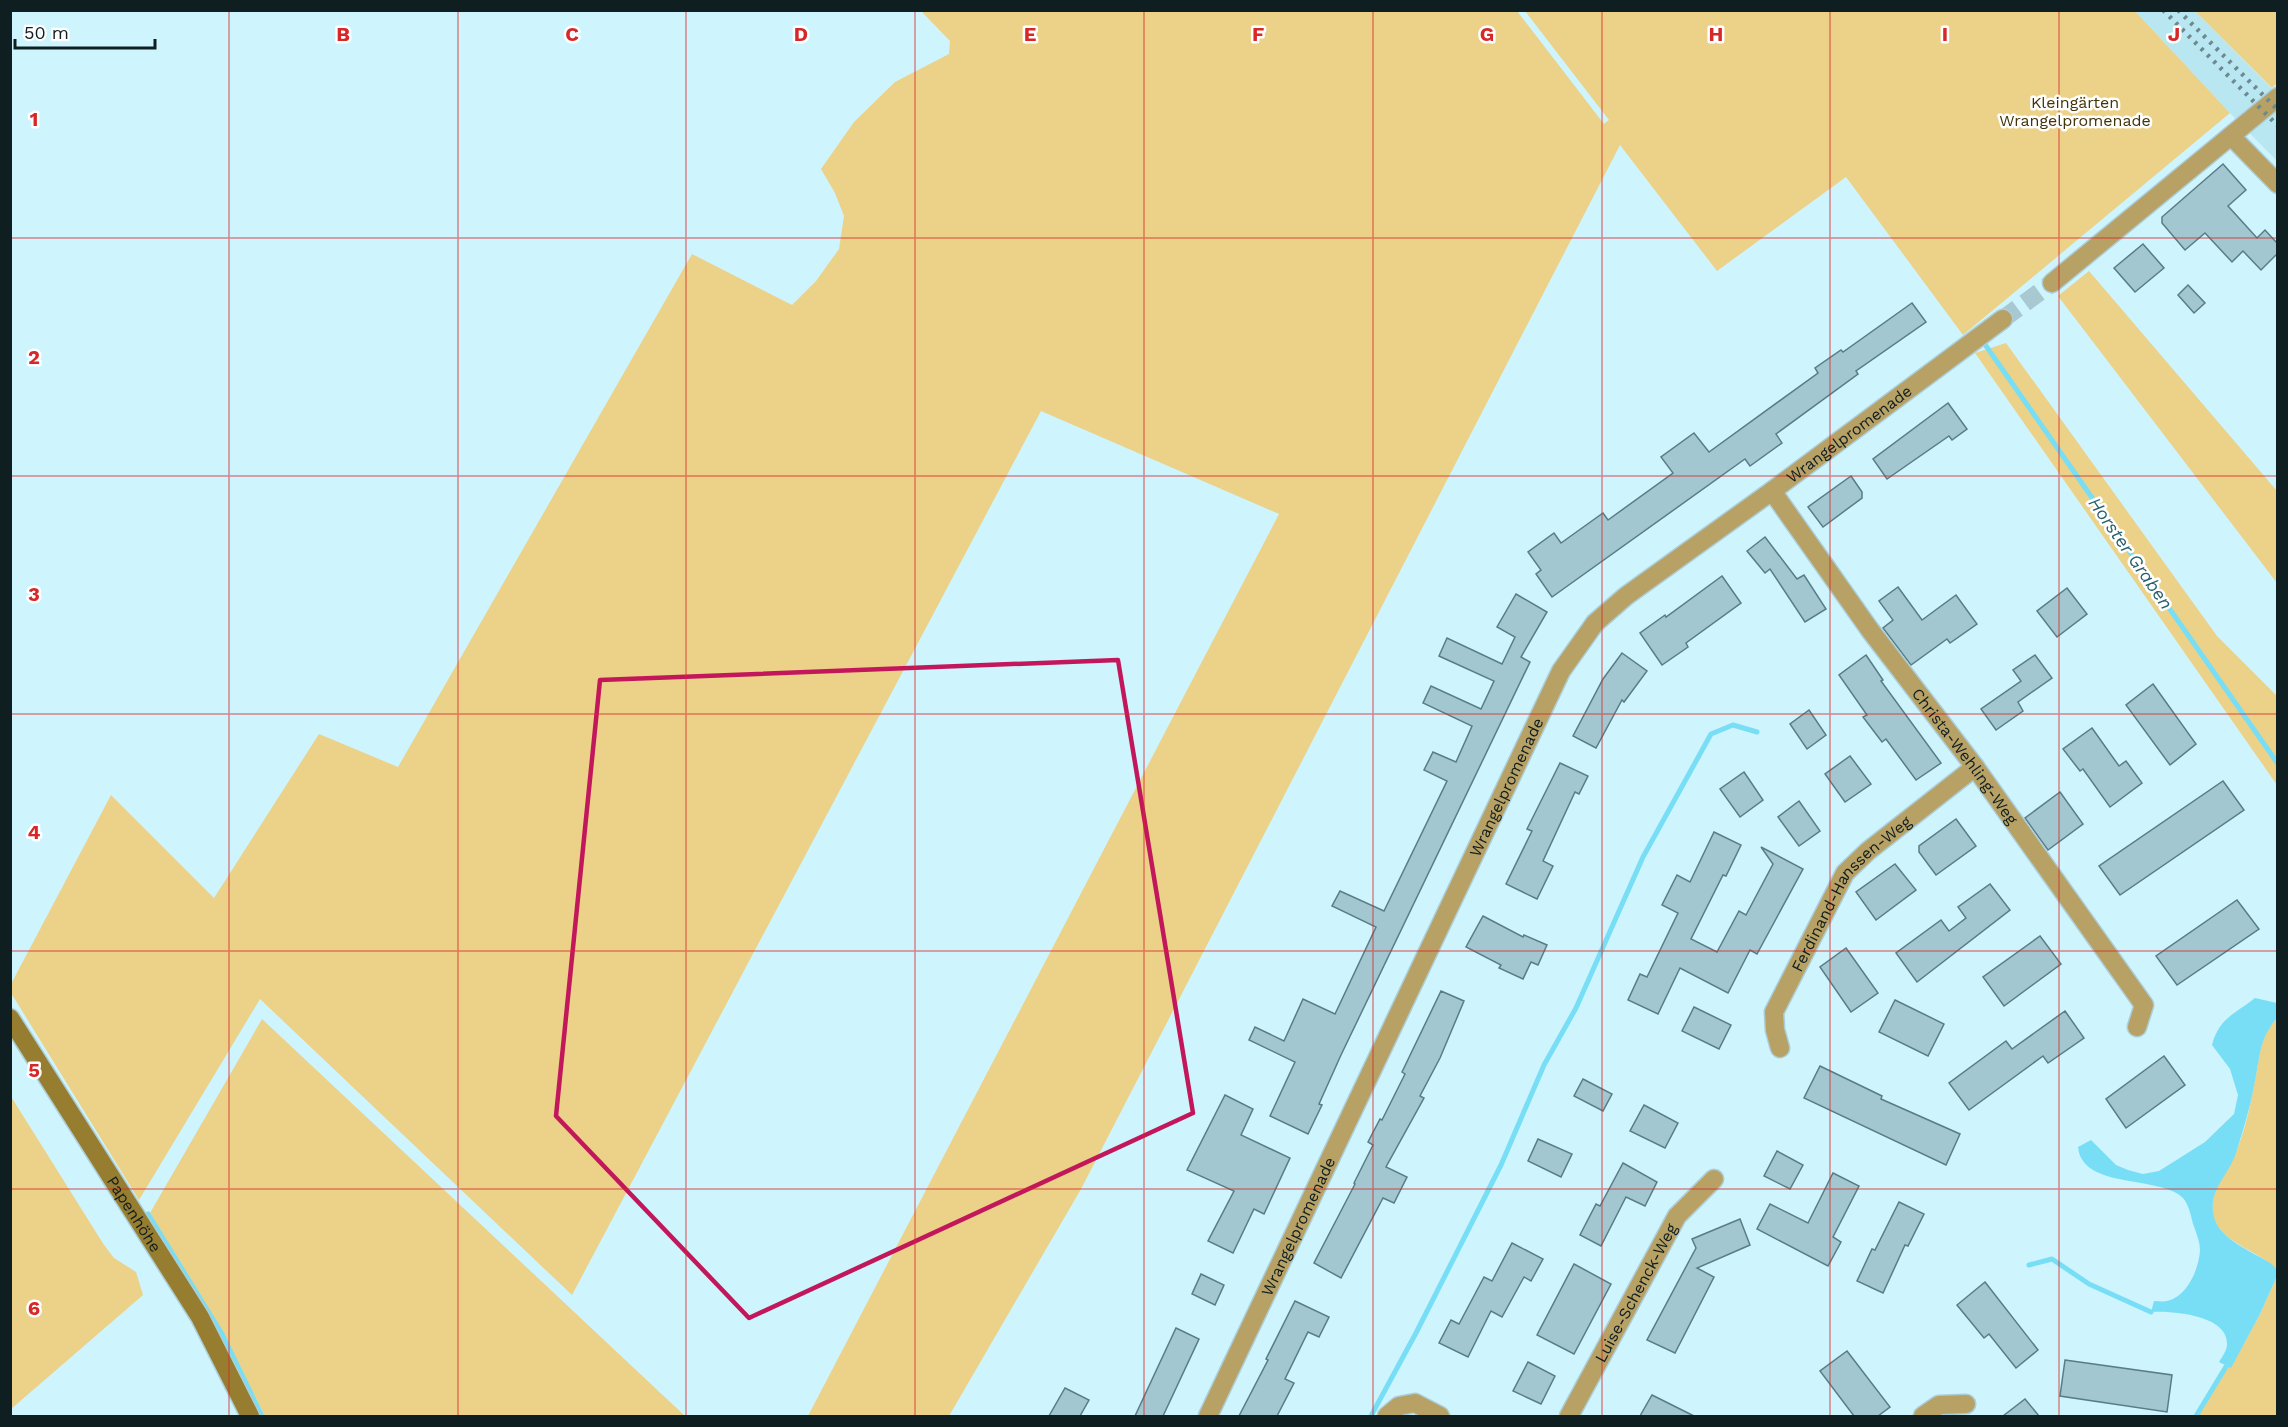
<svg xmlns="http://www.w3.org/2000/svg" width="2288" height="1427" viewBox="0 0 2288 1427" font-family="'Work Sans',sans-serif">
  <rect width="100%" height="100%" fill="#cef4fe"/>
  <path fill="#b8e7f2" d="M2135 11H2195L2277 94V161L2230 113Z"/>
  <g fill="#ecd188">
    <path d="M921 11H1517L1604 124 1609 120 1525 11H2135L2230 113 1963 335 1846 177 1717 271 1620 145 1081 1189 949 1416H808L1279 514 1041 411 572 1295 260 999 139 1200 11 993V984L111 795 214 898 319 734 398 767 692 254 792 305 816 281 839 249 844 216 835 193 821 169 854 122 895 82 949 54 950 41Z"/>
    <path d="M2195 11H2277V83L2272 88Z"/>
    <path d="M2089 271 2277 491V583L2058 296Z"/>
    <path d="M2006 343 2217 636 2277 696V785L1975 353Z"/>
    <path d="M2277 1018V1270C2261 1252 2226 1244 2216 1223 2206 1203 2218 1186 2228 1168 2242 1144 2249 1113 2254 1085 2260 1059 2258 1039 2277 1018Z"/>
    <path d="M262 1019 685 1416H265L223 1334 150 1213Z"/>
    <path d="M10 1095 104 1245 114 1258 136 1272 143 1295 11 1409Z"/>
    <path d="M2277 1276V1416H2196L2227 1365 2231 1367 2260 1314Z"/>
  </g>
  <path fill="#78def6" d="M2255 998 2277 1003V1018C2258 1040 2260 1059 2254 1086 2250 1108 2243 1131 2236 1153 2229 1175 2207 1191 2214 1217 2220 1241 2255 1252 2273 1265L2277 1270V1276L2260 1314 2231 1368 2219 1362C2222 1357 2227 1350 2227 1345 2229 1315 2172 1311 2151 1312L2154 1301C2158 1301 2163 1302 2167 1301 2187 1297 2199 1269 2200 1250 2200 1242 2196 1232 2193 1224 2191 1216 2189 1205 2183 1198 2161 1175 2082 1190 2078 1147L2091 1140 2116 1165 2128 1170 2143 1174 2159 1171 2205 1142 2234 1114 2238 1095 2230 1069 2212 1045C2219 1018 2235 1014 2255 998Z"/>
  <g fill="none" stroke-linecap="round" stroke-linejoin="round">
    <g stroke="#78def6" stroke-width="5">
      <path d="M1984 343 2278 764"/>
      <path d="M148 1214 222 1334 262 1416"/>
      <path d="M2029 1265 2052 1259 2089 1284 2151 1312"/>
      <path d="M1371 1416 1416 1333 1501 1165 1544 1065 1576 1008 1643 857 1711 734 1733 725 1757 732"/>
      <path d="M2196 1416 2227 1365"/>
    </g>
  </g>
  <g fill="#a2c7d0" stroke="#597d86" stroke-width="1.5">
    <path d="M2223 164 2246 190 2228 206 2257 238 2265 230 2277 243V254L2261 270 2243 251 2232 262 2205 233 2185 250 2162 223V217Z"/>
    <path d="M2143 244 2164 268 2135 292 2114 268Z"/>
    <path d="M2188 285 2205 303 2194 313 2178 295Z"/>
    <path d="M1912 303 1926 322 1856 371 1858 374 1776 434 1782 443 1750 466 1745 459 1552 597 1536 574 1541 570 1528 552 1554 533 1561 543 1603 513 1608 520 1673 473 1661 457 1694 433 1709 452 1818 373 1815 368 1841 350 1843 352Z"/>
    <path d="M1948 403 1967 429 1952 440 1949 436 1887 479 1873 459Z"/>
    <path d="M1851 476 1862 492V498L1823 527 1808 507Z"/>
    <path d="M1765 537 1797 579 1804 575 1826 609 1805 622 1770 569 1765 573 1747 551Z"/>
    <path d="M1722 576 1741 603 1686 643 1688 647 1662 665 1640 633 1665 615 1666 617Z"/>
    <path d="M1898 587 1922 620 1956 595 1977 624 1950 643 1947 639 1911 665 1883 628 1893 620 1879 601Z"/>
    <path d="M2067 588 2087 614 2057 637 2037 611Z"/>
    <path d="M1516 594 1547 612 1521 657 1530 662 1341 1055 1319 1104 1322 1105 1308 1134 1270 1116 1295 1062 1249 1040 1255 1027 1284 1041 1303 999 1335 1014 1376 927 1332 906 1340 891 1384 911 1447 781 1424 770 1433 752 1456 762 1472 726 1423 703 1431 686 1481 709 1494 681 1439 656 1447 638 1502 664 1515 637 1497 627Z"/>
    <path d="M1622 653 1647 671 1624 702 1622 700 1596 748 1573 736 1603 679Z"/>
    <path d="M1866 655 1883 680 1881 681 1941 763 1916 780 1886 739 1882 742 1863 717 1867 715 1839 675Z"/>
    <path d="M2035 655 2052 678 2018 702 2023 711 1996 730 1981 709 2021 681 2013 670Z"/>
    <path d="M2153 684 2196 744 2170 765 2126 705Z"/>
    <path d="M1809 710 1826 735 1807 749 1790 724Z"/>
    <path d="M2092 728 2119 766 2126 761 2142 783 2110 807 2083 769 2080 771 2063 749Z"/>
    <path d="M1850 756 1871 784 1845 802 1825 774Z"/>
    <path d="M1560 763 1588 776 1579 794 1575 792 1543 861 1553 866 1537 899 1506 884 1532 831 1527 829Z"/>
    <path d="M1744 772 1763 800 1740 817 1720 789Z"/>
    <path d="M2223 781 2244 810 2120 895 2099 866Z"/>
    <path d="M2060 792 2083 824 2048 850 2025 818Z"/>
    <path d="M1799 801 1820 831 1799 846 1778 817Z"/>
    <path d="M1956 819 1976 846 1936 875 1919 852V846Z"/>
    <path d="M1714 832 1741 845 1726 876 1723 875 1691 939 1717 952 1739 911 1746 915 1773 864 1761 847 1803 869 1757 954 1750 950 1728 993 1680 968 1658 1014 1628 1000 1640 974 1647 977 1678 913 1662 905 1677 875 1690 882Z"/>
    <path d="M1895 864 1916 890 1876 920 1856 892Z"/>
    <path d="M1990 884 2010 910 1917 982 1896 953 1941 920 1949 931 1966 918 1958 907Z"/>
    <path d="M2237 900 2259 929 2177 985 2156 956Z"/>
    <path d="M1483 916 1523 937 1524 935 1547 945 1538 965 1531 962 1523 979 1499 968 1501 965 1466 947Z"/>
    <path d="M2040 936 2061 964 2004 1006 1983 977Z"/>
    <path d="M1846 948 1878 993 1851 1012 1820 967Z"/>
    <path d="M1441 991 1464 1001 1440 1058 1420 1096 1424 1098 1386 1167 1407 1177 1394 1203 1383 1198 1341 1278 1314 1263 1355 1184 1354 1183 1373 1145 1368 1142 1380 1119 1382 1120 1405 1074 1402 1072Z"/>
    <path d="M1895 1000 1944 1024 1928 1056 1879 1032Z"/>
    <path d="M1694 1007 1731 1025 1719 1049 1682 1031Z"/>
    <path d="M2065 1011 2084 1038 2048 1063 2043 1056 1969 1110 1949 1083 2006 1041 2012 1049Z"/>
    <path d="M2164 1056 2185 1085 2126 1128 2106 1099Z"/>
    <path d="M1820 1066 1882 1096 1881 1099 1960 1134 1946 1165 1804 1098Z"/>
    <path d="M1583 1079 1612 1094 1603 1111 1574 1096Z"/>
    <path d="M1225 1095 1253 1109 1241 1135 1290 1158 1264 1214 1254 1209 1233 1253 1208 1241 1234 1191 1187 1170Z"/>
    <path d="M1644 1105 1678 1123 1665 1148 1630 1131Z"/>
    <path d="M1538 1139 1572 1154 1561 1177 1528 1161Z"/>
    <path d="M1777 1151 1803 1165 1790 1189 1764 1176Z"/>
    <path d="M1623 1163 1657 1182 1645 1206 1626 1197 1601 1246 1580 1235 1596 1204 1600 1206Z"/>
    <path d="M1833 1173 1859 1186 1833 1237 1841 1242 1828 1266 1757 1229 1770 1204 1808 1223Z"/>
    <path d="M1899 1202 1924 1214 1908 1246 1905 1245 1883 1293 1857 1281 1872 1249 1875 1250Z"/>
    <path d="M1740 1219 1750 1245 1697 1268 1714 1277 1675 1353 1647 1340 1696 1248 1692 1239Z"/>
    <path d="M1512 1243 1543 1259 1531 1281 1524 1277 1502 1317 1491 1311 1468 1357 1439 1343 1451 1320 1459 1324 1484 1277 1492 1281Z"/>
    <path d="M1574 1264 1611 1284 1574 1354 1537 1335Z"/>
    <path d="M1201 1274 1224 1285 1215 1305 1192 1294Z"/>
    <path d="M1985 1282 2038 1350 2016 1368 1989 1334 1984 1338 1957 1305Z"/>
    <path d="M1295 1301 1329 1317 1319 1337 1308 1332 1285 1379 1294 1383 1277 1416H1239L1268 1360 1266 1359Z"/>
    <path d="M1176 1328 1199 1339 1163 1416H1135Z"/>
    <path d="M1847 1351 1890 1407 1878 1416H1854L1820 1371Z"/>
    <path d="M2065 1360 2172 1375 2167 1412 2060 1396Z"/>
    <path d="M1528 1362 1555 1376 1541 1404 1513 1391Z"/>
    <path d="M1065 1388 1089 1400 1080 1416H1049Z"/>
    <path d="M1652 1395 1694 1416H1640Z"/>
    <path d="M2025 1399 2039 1416H2003Z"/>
  </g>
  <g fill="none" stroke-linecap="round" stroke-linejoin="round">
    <path stroke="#a8c9d2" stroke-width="18" stroke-dasharray="18 9" stroke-linecap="butt" d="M2003 319 2052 283"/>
    <g stroke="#accdd6" stroke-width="21">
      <g id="street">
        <path d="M2231 136 2278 184"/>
        <path d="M2052 283 2278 97"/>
        <path id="s1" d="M1772 491 1870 630 1975 767 2144 1005 2137 1027"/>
        <path id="s2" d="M1780 1048 1775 1030 1774 1012 1845 873 1868 851 1975 767"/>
        <path id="s3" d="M1208 1416 1561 671 1595 623 1626 596 1772 491 2003 319"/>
        <path d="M1387 1416 1399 1406 1415 1403 1440 1416"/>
        <path id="s4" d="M1569 1416 1677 1216 1714 1179"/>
        <path d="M1923 1416 1939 1405 1966 1404"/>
      </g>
    </g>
    <g stroke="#accdd6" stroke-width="21">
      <g id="secondary">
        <path id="s5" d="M10 1018 200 1317 250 1416"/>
      </g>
    </g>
    <use href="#street" stroke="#b8a165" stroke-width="18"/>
    <use href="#secondary" stroke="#977d2f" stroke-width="18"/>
    <g stroke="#6e898f" stroke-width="4.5" stroke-dasharray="3 6" stroke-linecap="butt">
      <path d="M2163 10 2278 126"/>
      <path d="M2178 10 2278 110"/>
    </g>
  </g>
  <path fill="none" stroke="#c2185b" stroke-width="4.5" stroke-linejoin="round" d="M1118 660 1193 1113 749 1318 556 1116 600 680Z"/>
  <path fill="none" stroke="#d62828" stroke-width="1.5" stroke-opacity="0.55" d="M229 10V1416M458 10V1416M686 10V1416M915 10V1416M1144 10V1416M1373 10V1416M1602 10V1416M1830 10V1416M2059 10V1416M10 238H2278M10 476H2278M10 714H2278M10 951H2278M10 1189H2278"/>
  <g text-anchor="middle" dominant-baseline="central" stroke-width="5" stroke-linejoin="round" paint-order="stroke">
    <g font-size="16" fill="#433407" stroke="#fff">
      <text x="2075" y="102">Kleingärten<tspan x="2075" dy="18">Wrangelpromenade</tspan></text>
    </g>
    <g font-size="16" fill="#0f1e21" stroke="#fff">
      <text stroke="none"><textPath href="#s3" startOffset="1200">Wrangelpromenade</textPath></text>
      <text stroke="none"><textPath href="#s1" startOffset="328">Christa-Wehling-Weg</textPath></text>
      <text stroke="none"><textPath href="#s3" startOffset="696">Wrangelpromenade</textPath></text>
      <text stroke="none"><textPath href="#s2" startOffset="180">Ferdinand-Hanssen-Weg</textPath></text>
      <text stroke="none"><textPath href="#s5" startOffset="232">Papenhöhe</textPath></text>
      <text stroke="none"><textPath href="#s3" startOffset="210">Wrangelpromenade</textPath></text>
      <text stroke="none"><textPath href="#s4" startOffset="140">Luise-Schenck-Weg</textPath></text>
    </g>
    <g font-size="18" font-style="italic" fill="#26606c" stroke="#fff">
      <text transform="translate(2131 553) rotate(55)">Horster Graben</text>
    </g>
  </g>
  <g font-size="20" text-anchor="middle" font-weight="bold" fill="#d62828" stroke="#fff" stroke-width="5" stroke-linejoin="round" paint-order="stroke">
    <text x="343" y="41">B</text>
    <text x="572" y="41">C</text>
    <text x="801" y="41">D</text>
    <text x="1030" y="41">E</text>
    <text x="1258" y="41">F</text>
    <text x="1487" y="41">G</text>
    <text x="1716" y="41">H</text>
    <text x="1945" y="41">I</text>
    <text x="2174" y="41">J</text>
    <text x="34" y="126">1</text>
    <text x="34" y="364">2</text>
    <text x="34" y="601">3</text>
    <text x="34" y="839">4</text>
    <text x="34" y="1077">5</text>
    <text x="34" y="1315">6</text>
  </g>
  <rect width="2288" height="1427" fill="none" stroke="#0f1e21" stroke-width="24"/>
  <path d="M15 39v9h140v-9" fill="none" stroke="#0f1e21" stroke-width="3"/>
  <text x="24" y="39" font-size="18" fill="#0f1e21" stroke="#ffffff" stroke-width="4.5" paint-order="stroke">50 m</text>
</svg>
